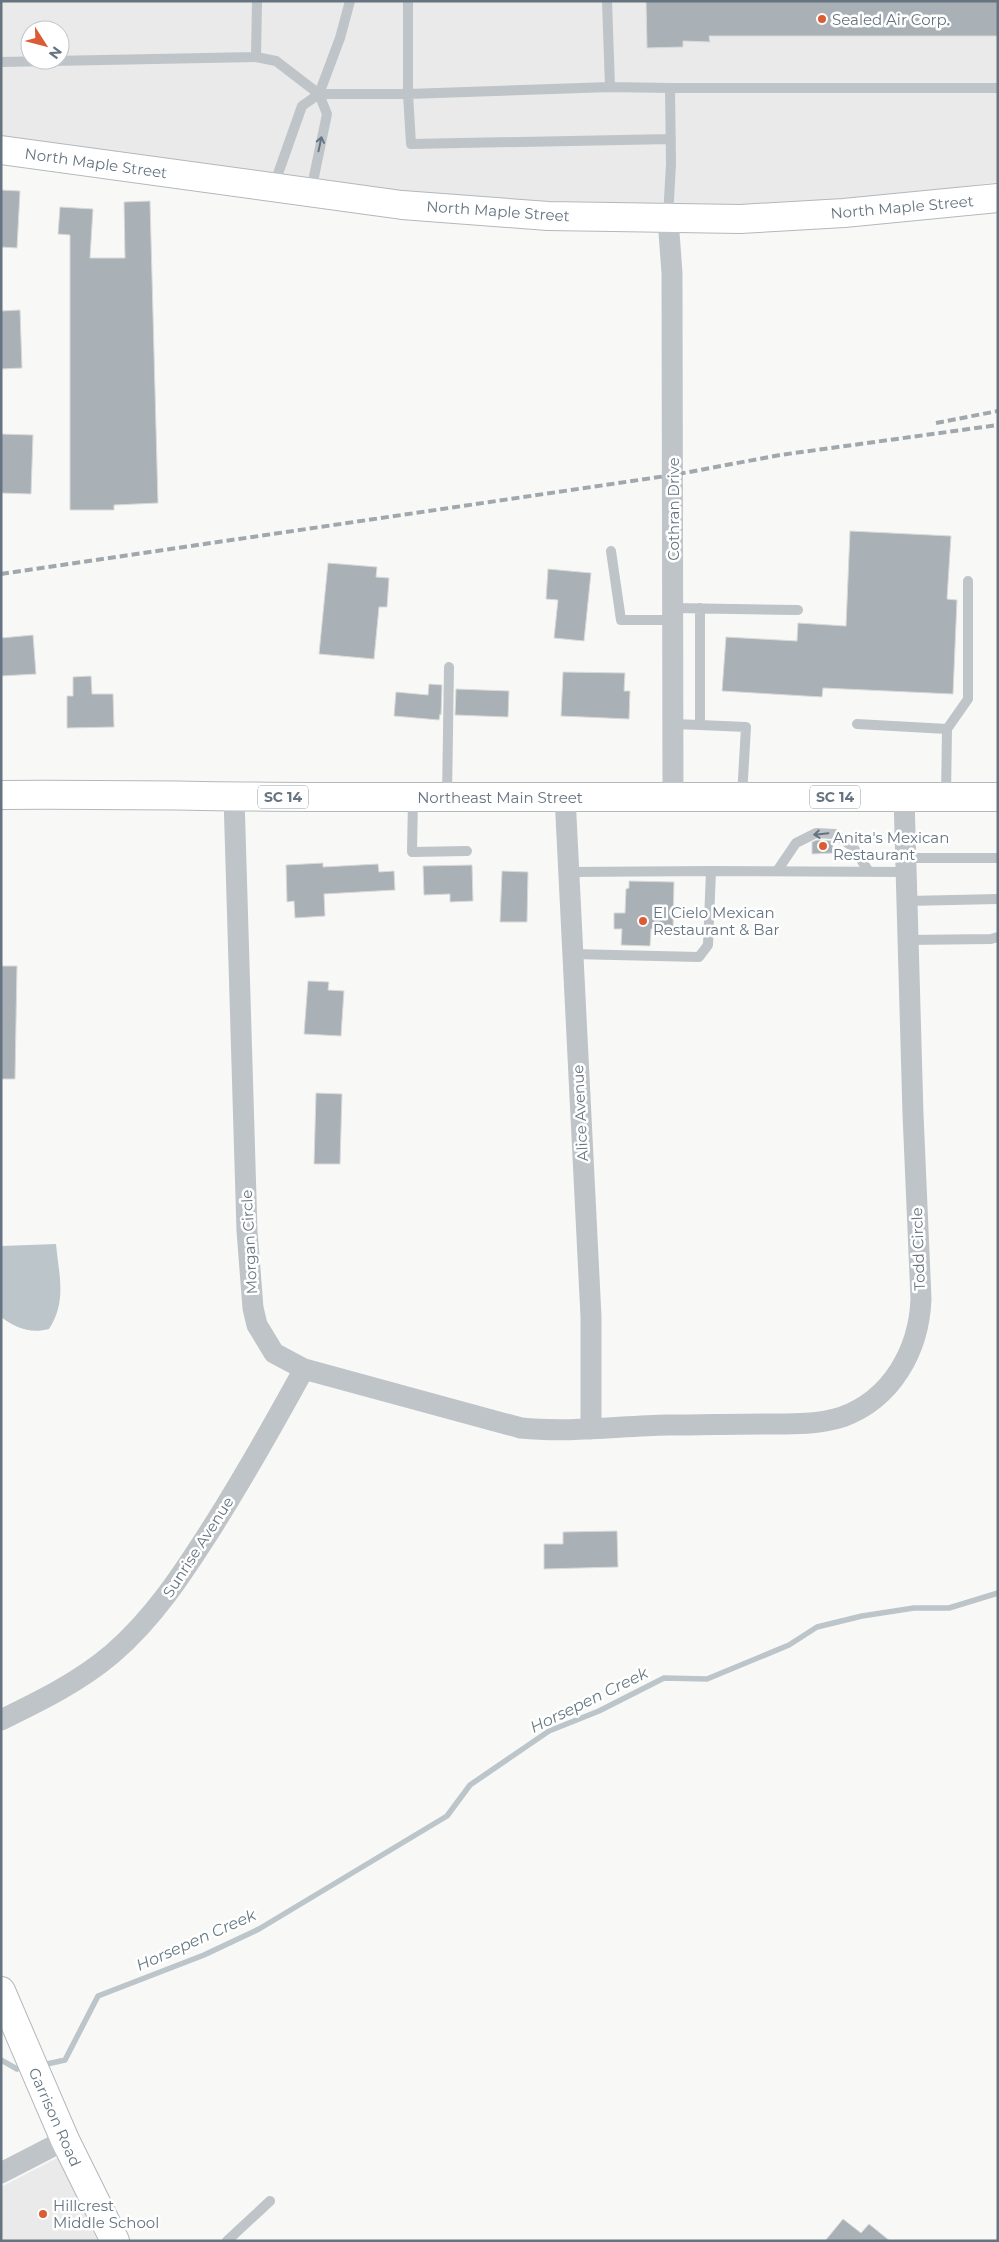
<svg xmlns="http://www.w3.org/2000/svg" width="999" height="2242" font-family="Montserrat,sans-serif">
<rect width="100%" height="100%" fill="#f8f9f6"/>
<path fill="#e9eae9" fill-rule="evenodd" d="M1,1H998V182L667,226L252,171L1,145ZM30,30H60V60H30Z
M59,2157L98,2241H1V2187Z"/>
<path fill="#bcc5ca" d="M56,1244C59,1276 67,1301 49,1329C30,1334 16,1328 1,1317V1246Z"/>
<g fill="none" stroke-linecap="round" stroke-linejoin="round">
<path stroke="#bcc5ca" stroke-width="5.5" d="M1,2060L17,2069
M47,2064L65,2060L98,1996L204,1955L259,1929L447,1816L470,1785L549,1731L599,1711L664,1678L707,1679L789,1645L817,1627L862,1616L914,1608H949L998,1593"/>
</g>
<path fill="#a9b1b7" stroke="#dadad8" d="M646,1H998V36H709L710,42L683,41V47L647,48Z
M1,190L20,191L17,248L1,247Z
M150,201L158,503L114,505V510H70V235L58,234L60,207L93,209L90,258H125L124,202Z
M20,310L22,368L1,369V311Z
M1,434L33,435L31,494L1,493Z
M850,531L951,536L947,599L957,600L953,694L823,688L822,697L722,691L726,637L797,641L798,623L846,626Z
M328,563L377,567L376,577L389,578L387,607H379L374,659L319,654Z
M548,569L591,573L584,641L554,638L558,600L546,599Z
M33,635L36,674L1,676V638Z
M563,672L625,673L624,691H630L629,719L561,716Z
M91,676L92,694H113L114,727L67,728V696H73V677Z
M429,684L442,685L441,715L440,714L439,720L394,716L396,692L428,695Z
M456,689L509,691L508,717L455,715Z
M817,840L833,841V853L812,854V842Z
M323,863V867L378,864L379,872L394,871L395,890L324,894L325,916L295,918L294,901L287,902L286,865Z
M472,865L473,901L450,902V894L424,895L423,866Z
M502,871L528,872L527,922H500Z
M629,881L674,882L673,930L651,929L650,946L621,945L622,929H614V913H625L626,889L629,888Z
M1,966H17L15,1079H1Z
M308,981L329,982L328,990L344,991L341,1036L304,1034Z
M316,1093L342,1094L340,1164H314Z
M617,1531L618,1567L544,1569V1544H563V1532Z
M843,2219L861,2233L869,2224L890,2241H825Z"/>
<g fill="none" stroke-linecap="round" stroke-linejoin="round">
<defs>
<path id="secondary" d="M1,150L402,205L548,216L740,219L844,213L998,198
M1,1991L65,2140L115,2241"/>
<path id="primary" d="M1,795C118,794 235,797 352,797C567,798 782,797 998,797"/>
</defs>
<use href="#secondary" stroke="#b2b8bc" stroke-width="30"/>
<use href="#primary" stroke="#b3b8bc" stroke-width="30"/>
<path stroke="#bfc4c8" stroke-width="10" d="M408,1V94L610,87
M607,1L610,87L670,88
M256,57L257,1
M1,62L256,57L276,61L319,94H408L411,144L671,139
M319,94L340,38L350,1
M274,185L302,106L319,94L327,114L311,191
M668,217L671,164L670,88H998
M611,551L621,620H673
M673,608L798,610
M700,608V725L746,727L742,796
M673,724L700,725
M857,724L947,729
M447,796L449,667
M946,796L947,729L968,699V581
M413,798L412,852L467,851
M905,858H998
M777,871L796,843L816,833L835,834L853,847L869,872
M569,872L711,871
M907,901L998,899
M908,940L991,939L998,937
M572,954L699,957L708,945L711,871L905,872
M227,2241L270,2201"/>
<path stroke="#bfc4c8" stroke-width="21" d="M668,219L672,273L673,798
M565,796L591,1317V1429
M234,797L247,1231L253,1308L257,1325L274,1353L304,1369L521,1428C570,1433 619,1426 668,1425C700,1425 731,1424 763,1424C789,1424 817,1425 842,1417C892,1399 919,1350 921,1299L913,1114L904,797
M1,1720C40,1701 79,1682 112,1654C154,1618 183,1573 213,1526C245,1475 275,1422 304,1369
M1,2173L65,2140"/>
<use href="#secondary" stroke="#fff" stroke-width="28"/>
<use href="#primary" stroke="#fff" stroke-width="28"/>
<path stroke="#a1a8ad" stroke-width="4" stroke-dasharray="8 4" stroke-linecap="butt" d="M936,423L998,411
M1,574L673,475L780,455L998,425"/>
</g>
<defs><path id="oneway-shaft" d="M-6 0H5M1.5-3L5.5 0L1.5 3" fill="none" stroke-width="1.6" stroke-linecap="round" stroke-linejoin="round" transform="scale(1.25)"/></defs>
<g stroke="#657480">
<use href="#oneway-shaft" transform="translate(320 144) rotate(-78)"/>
<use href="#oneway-shaft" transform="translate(821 834) rotate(174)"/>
</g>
<g fill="#db5c34" stroke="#fff" stroke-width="2">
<circle cx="822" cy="19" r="5"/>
<circle cx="823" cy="846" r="5"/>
<circle cx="643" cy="921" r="5"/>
<circle cx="43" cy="2214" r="5"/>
</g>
<g text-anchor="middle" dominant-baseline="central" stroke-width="5" stroke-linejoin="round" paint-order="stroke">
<g fill="#fff" stroke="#939ea6" stroke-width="1">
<rect x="258" y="785.5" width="50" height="23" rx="4"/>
<rect x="810" y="785.5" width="50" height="23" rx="4"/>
</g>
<g font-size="14" font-weight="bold" fill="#657480">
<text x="283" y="797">SC 14</text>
<text x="835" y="797">SC 14</text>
</g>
<g font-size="15" fill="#657480" stroke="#fff" text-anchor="start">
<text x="832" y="19">Sealed Air Corp.</text>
<text x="833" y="837">Anita's Mexican<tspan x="833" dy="17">Restaurant</tspan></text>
<text x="653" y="912">El Cielo Mexican<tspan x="653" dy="17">Restaurant &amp; Bar</tspan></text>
<text x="53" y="2205">Hillcrest<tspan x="53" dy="17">Middle School</tspan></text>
</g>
<g font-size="15" fill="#657480" stroke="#fff">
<text transform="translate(96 163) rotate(8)">North Maple Street</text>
<text transform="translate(902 207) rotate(-5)">North Maple Street</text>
<text transform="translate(498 211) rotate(4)">North Maple Street</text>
<text transform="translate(673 509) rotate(-90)">Cothran Drive</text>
<text x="500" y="797">Northeast Main Street</text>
<text transform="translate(580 1113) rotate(-93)">Alice Avenue</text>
<text transform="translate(249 1242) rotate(-93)">Morgan Circle</text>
<text transform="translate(918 1249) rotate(-92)">Todd Circle</text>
<text transform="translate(198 1547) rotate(-57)">Sunrise Avenue</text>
<text transform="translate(55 2117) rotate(66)">Garrison Road</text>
</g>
<g font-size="16" font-style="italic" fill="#657981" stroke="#fff">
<text transform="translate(589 1700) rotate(-26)">Horsepen Creek</text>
<text transform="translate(196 1940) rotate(-24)">Horsepen Creek</text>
</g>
</g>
<rect width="999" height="2242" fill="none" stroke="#657480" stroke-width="5"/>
<g transform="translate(45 45) rotate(126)"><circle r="24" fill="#ffffff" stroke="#c1c7cc"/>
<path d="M0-4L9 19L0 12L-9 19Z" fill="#db5c34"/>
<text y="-8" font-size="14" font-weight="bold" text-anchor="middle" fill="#657480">N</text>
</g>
</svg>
